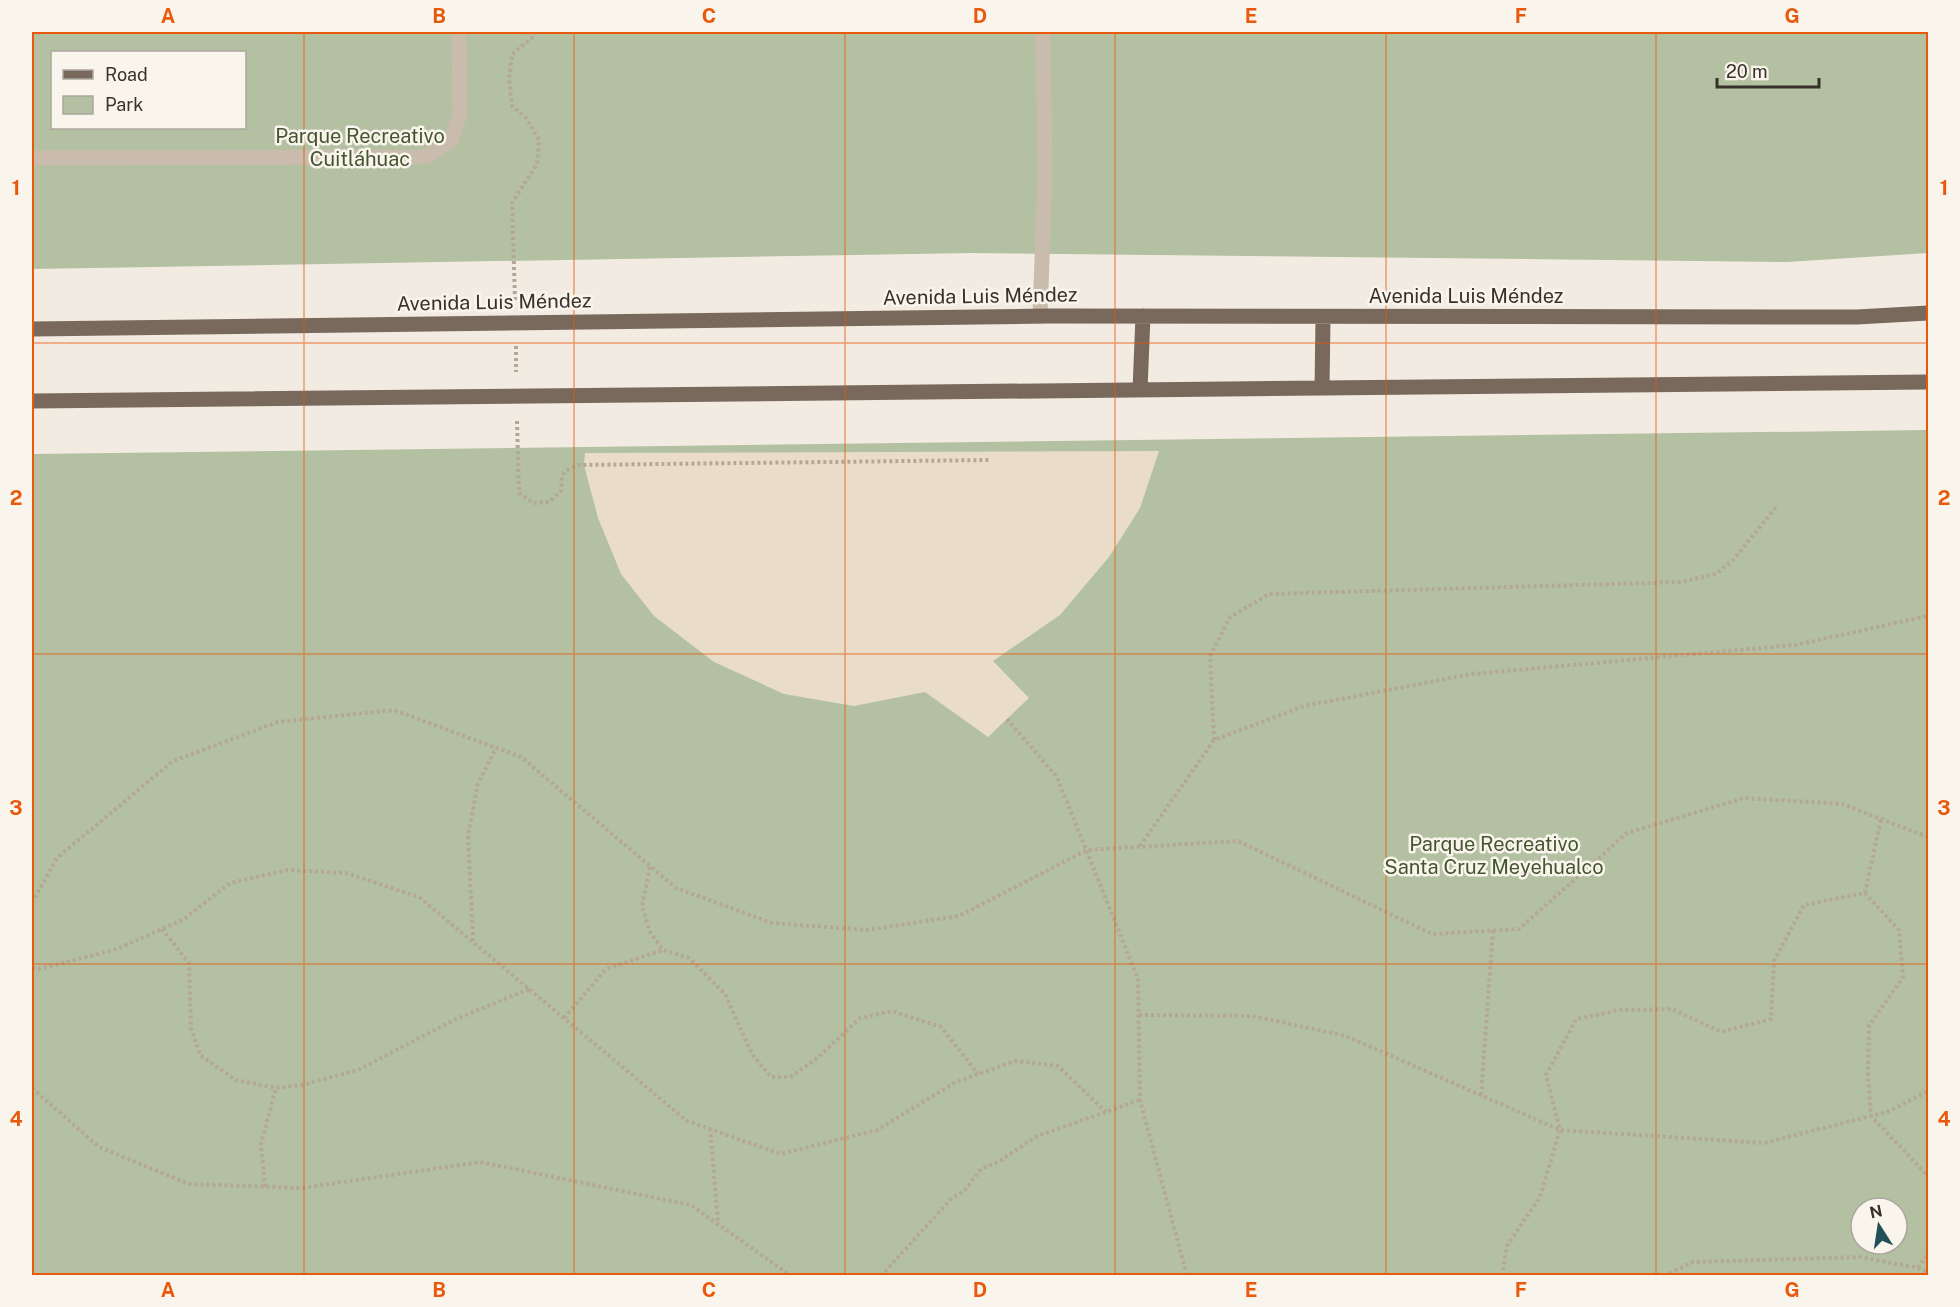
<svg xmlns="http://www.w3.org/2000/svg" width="1960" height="1307" font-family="'Public Sans',sans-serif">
<rect width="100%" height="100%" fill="#f2ebe1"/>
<path fill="#b3c0a1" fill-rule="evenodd" d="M32,32H1928V253L1787,262L971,253L32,269ZM52,52H244V128H52Z
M1928,430V1275H32V454ZM1861,1208H1897V1244H1861Z"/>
<path fill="#e9ddc9" d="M1159,451L1140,508L1109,557L1060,615L993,661L1029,698L988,737L925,692L854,706L784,694L714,662L654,616L621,574L598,518L584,465L585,453Z"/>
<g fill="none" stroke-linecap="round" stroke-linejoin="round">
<path stroke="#b5a797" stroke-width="4" stroke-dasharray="3 3" stroke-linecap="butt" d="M515,300L512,203L537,164L539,140L526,118L512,106L509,79L512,54L534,36V32
M516,346V372
M517,421L519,493L533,503L549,502L561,491L562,477L565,471L578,465L991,460
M1007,719L1057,777L1138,979L1140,1100L1187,1276
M1214,740L1210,656L1230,617L1269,594L1681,582L1716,574L1733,560L1777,506
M1140,846L1214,740L1304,706L1472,674L1795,645L1928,616
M650,867L642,906L650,932L663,950L689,958L725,994L752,1054L771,1077H790L815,1060L860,1018L892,1011L941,1027L978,1074
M1865,893L1881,819
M32,903L57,858L173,761L278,722L394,710L521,757L676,888L772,923L867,930L959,916L1087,850L1238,841L1432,934L1519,929L1627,833L1744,798L1842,804L1928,837
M162,929L189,963L191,1028L200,1055L236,1080L276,1088L302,1085L358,1070L454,1020L529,989
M473,941L468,835L478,783L496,748
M32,968L39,969L117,949L162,929L184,919L230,883L287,870L346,873L419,897L687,1121L781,1154L877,1130L956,1082L1015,1061L1058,1066L1106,1112
M1139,1015L1253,1016L1346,1036L1560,1130L1764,1143L1887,1112L1928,1091
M564,1018L606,969L663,950
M32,1088L99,1147L189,1184L302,1188L480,1162L691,1205L791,1276
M1481,1095L1493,930
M710,1128L718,1223
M265,1187L261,1144L276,1088
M1918,1268L1928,1254
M881,1276L952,1198L964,1191L981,1169L1000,1161L1035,1137L1140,1100
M1502,1276L1507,1246L1540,1197L1560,1130L1546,1075L1576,1019L1620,1010L1672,1009L1721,1032L1771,1019L1774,961L1804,905L1865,893L1899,930L1903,977L1869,1026L1868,1075L1871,1116L1928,1176
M1664,1276L1693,1262L1860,1257L1918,1268L1928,1273"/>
<path stroke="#cabcad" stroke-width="15" d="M32,158L425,157L451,141L460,114L459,32
M1040,316L1045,173L1043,32"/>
<path stroke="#79695d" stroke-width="15" d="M32,329L1049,316L1857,317L1928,313
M1322,388L1323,317
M1140,390L1143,316
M32,401L1928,382"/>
</g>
<path fill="none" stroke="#e8590c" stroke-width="1.5" stroke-opacity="0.55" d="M304,32V1276M574,32V1276M845,32V1276M1115,32V1276M1386,32V1276M1656,32V1276M32,343H1928M32,654H1928M32,964H1928"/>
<g text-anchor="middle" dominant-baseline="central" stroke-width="5" stroke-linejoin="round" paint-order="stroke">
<g font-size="20" fill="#455530" stroke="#f9f5ed">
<text x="360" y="136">Parque Recreativo<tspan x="360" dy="23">Cuitláhuac</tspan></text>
<text x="1494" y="844">Parque Recreativo<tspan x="1494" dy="23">Santa Cruz Meyehualco</tspan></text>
</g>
<g font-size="20" fill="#38302b" stroke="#f9f5ed">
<text transform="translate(980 296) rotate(-1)">Avenida Luis Méndez</text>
<text x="1466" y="296">Avenida Luis Méndez</text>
<text transform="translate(494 302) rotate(-1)">Avenida Luis Méndez</text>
</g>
</g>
<rect width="1960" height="1307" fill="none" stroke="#f9f5ed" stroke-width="66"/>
<rect x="51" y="51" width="195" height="78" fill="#f9f5ed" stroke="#aca69f" stroke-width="1.5"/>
<rect x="63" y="70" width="30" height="9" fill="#79695d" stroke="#aca69f" stroke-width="1.5"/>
<text x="105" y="81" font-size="18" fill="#38302b">Road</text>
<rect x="63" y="96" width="30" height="18" fill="#b3c0a1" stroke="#aca69f" stroke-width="1.5"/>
<text x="105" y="111" font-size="18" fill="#38302b">Park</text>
<g transform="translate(1879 1226) rotate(348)"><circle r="28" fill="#f9f5ed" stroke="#aca69f" stroke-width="1.5"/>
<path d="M0-4.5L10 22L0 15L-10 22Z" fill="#235058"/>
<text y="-9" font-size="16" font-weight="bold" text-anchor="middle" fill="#38302b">N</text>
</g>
<path d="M1717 78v9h102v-9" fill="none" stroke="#38302b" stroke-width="3"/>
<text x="1726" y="78" font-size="18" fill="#38302b" stroke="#f9f5ed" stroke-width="4.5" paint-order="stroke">20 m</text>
<rect x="33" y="33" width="1894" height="1241" fill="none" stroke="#e8590c" stroke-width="2"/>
<g font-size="20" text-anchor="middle" font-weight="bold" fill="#e8590c">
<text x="168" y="23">A</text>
<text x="439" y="23">B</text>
<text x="709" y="23">C</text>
<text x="980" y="23">D</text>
<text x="1251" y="23">E</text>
<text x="1521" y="23">F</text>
<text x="1792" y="23">G</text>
<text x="16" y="195">1</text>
<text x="1944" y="195">1</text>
<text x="16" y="505">2</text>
<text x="1944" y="505">2</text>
<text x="16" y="815">3</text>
<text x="1944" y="815">3</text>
<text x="16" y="1126">4</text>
<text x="1944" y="1126">4</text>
<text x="168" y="1297">A</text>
<text x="439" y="1297">B</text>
<text x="709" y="1297">C</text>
<text x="980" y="1297">D</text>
<text x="1251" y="1297">E</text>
<text x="1521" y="1297">F</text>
<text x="1792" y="1297">G</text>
</g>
</svg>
